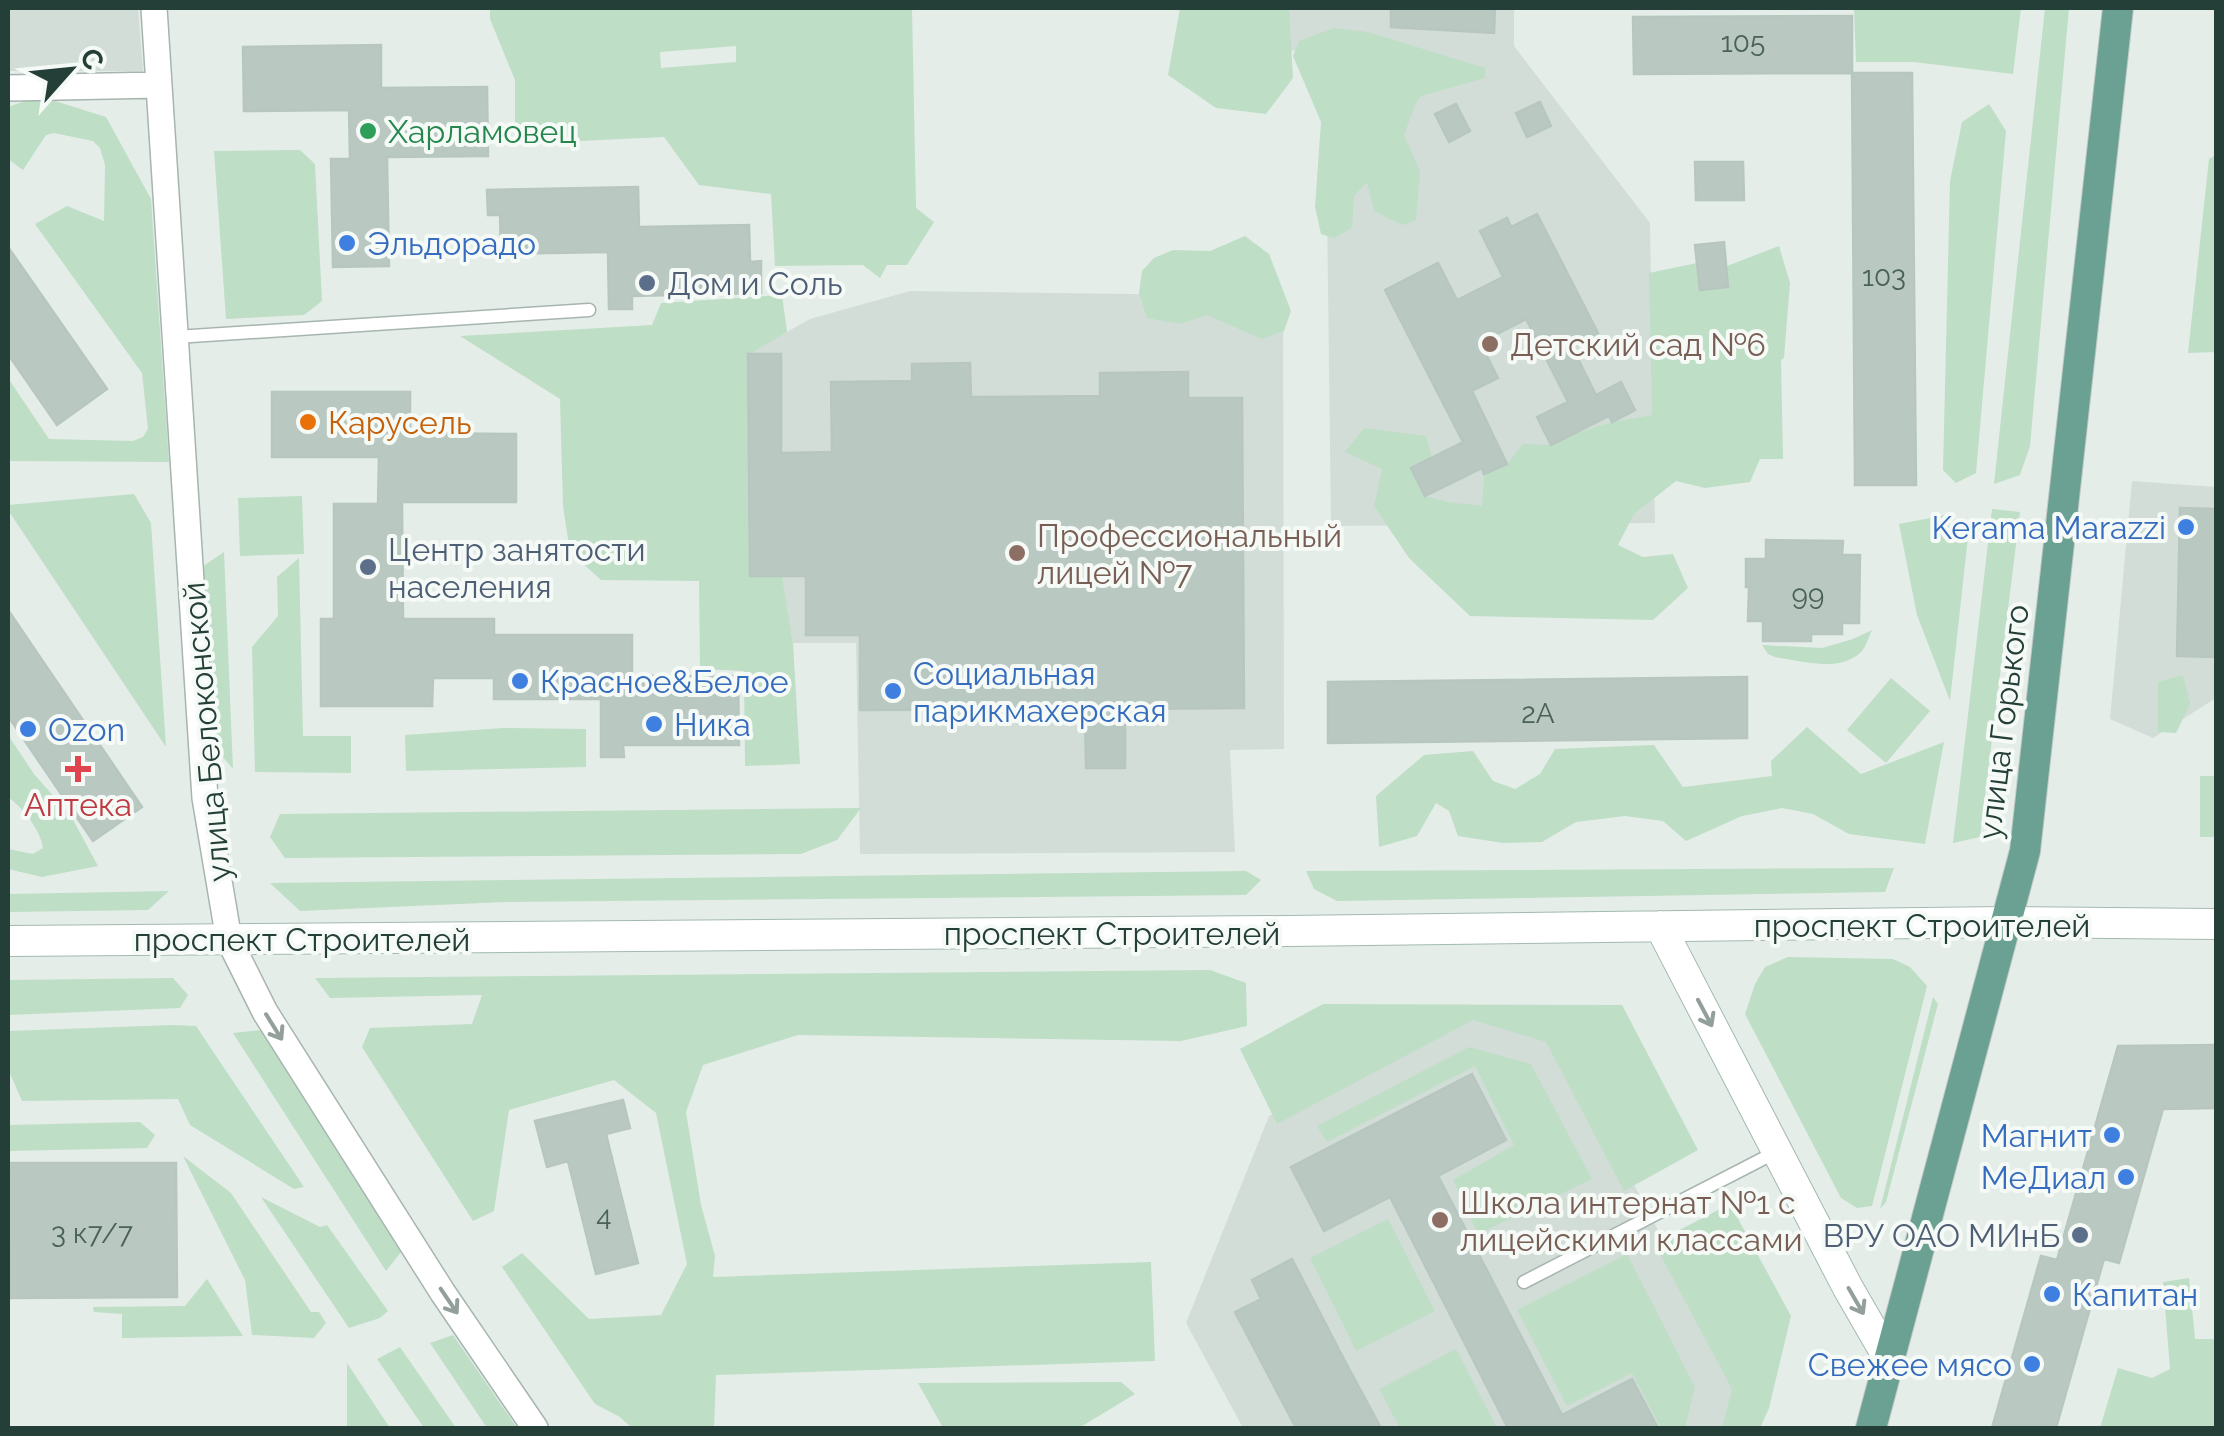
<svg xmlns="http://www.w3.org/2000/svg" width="2224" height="1436" font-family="Raleway,sans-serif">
<rect width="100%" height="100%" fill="#e5ede9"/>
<path fill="#d3ddd8" d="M8,8H138L143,71H8Z
M1211,8H1514V46L1650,223L1655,523L1331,526L1325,50L1214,52Z
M910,291L1283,296L1284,749L1230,750L1235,852L860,854L856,643H793L782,577L750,576L748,354L810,319Z
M2132,481L2216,487V698L2153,738L2110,719Z
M1469,1009L1554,1032L1744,1394L1737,1428H1243L1186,1323L1269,1116Z"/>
<path fill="#bedec6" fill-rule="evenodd" d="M490,8H912L916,208L934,222L907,265H887L880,278L863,265L775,266L771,194L699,185L664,137L515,144V80L490,19ZM736,46V62L661,68L660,52Z
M1180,8H1289L1293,78L1266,114L1216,108L1168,75Z
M1854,8H2021L2013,74L1914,62H1856Z
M2045,8H2069L2030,446L2020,475L1994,484Z
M1334,28L1368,32L1485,68V78L1421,96L1415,105L1404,135L1420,171L1416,220L1402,225L1374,211L1367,182L1354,196L1352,228L1334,238L1321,234L1315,207L1321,122L1293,56L1299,41Z
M39,96L106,117L151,199L169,462L8,461V378L49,439L133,441L143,437L148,429L142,373L35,224L67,206L104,221L105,165L100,148L93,141L54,133L46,135L23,170L8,159V107Z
M1989,104L2006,131L1976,473L1956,483L1943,470L1950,181L1962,122Z
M300,150L315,164L322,301L304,315L226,319L214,151Z
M2216,155V352L2188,353L2209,159Z
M1245,236L1269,254L1291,311L1284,331L1262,339L1207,315L1180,324L1147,318L1139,293L1142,271L1154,258L1173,250L1210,251Z
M1779,246L1790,283L1784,358L1781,360L1783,459H1760L1750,482L1705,488L1676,481L1634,514L1618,545L1643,557L1673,554L1688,588L1653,620L1470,616L1409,558L1374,506L1382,469L1345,452L1364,428L1426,436L1432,458L1411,469L1425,496L1448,502L1482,506L1484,474L1507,464L1523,444L1551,445L1570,435L1612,422L1652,415L1649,273L1697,263L1700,290L1728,287L1727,266Z
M782,295L787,332L748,355L750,576H782L793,643L800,764L745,766L744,671L700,669L699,581L601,580L570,552L563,506L560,399L460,336L652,325L661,303Z
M134,494L151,523L166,747L8,510V505Z
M302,496L304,554L240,556L238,498Z
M1992,509L2020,512L1980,837L1953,843Z
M1951,514L1968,537L1950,701L1917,615L1899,524Z
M224,552L233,769L217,750L202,567Z
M299,558L303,736H351V773L255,772L252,647L278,616L277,577Z
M1872,630C1869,636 1866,647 1861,652C1840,673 1801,661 1775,657L1768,654L1762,645L1822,648L1853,639Z
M2183,675L2190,704L2176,733L2158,732V682Z
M1891,678L1930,711L1886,763L1847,730Z
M1807,727L1861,774L1944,742L1925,844L1849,834L1813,814L1782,808L1742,816L1686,841L1663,821L1625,816L1576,822L1542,842L1503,843L1458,836L1449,811L1436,803L1417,836L1379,847L1376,796L1424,755L1473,751L1493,781L1515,789L1540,774L1555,749L1654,745L1683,787L1772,776L1771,761Z
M503,728L586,729V767L406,771L405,735Z
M8,735L34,774L71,816L98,866L42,877L8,869V849L33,854L43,848C40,829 23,808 8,797Z
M2200,776H2216V837H2200Z
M861,808L837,840L801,854L285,858L270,837L280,814Z
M1894,868L1885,892L1337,901L1314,889L1306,871Z
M1246,871L1261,880L1246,895L505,902L300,911L270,883Z
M169,891L148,910L8,912V894Z
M1788,957L1893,959L1910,967L1927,986L1872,1206L1857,1208L1841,1198L1745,1014L1755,984L1765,967Z
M1210,970L1246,983L1247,1026L1181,1041L798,1035L703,1065L686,1112L701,1205L715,1256L713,1277L1151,1262L1155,1361L716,1375L714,1428H632L620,1417L595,1404L502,1267L522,1253L589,1319L661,1315L687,1264L656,1113L614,1080L509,1110L494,1211L473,1221L362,1047L370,1028L472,1024L482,995L330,998L315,978Z
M173,978L188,995L180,1008L8,1015V980Z
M1933,997L1938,1004L1886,1202L1880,1209Z
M1323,1004L1622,1005L1698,1150L1624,1191L1546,1042L1473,1020L1277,1124L1240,1049Z
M172,1025L196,1026L304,1187L294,1189L190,1125L178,1099L22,1101L8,1069V1031Z
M261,1030L401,1252L386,1271L233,1033Z
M1469,1047L1531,1064L1592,1179L1478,1234L1453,1180L1514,1145L1475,1066L1327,1142L1317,1126Z
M140,1122L155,1135L147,1148L8,1151V1125Z
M183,1156L231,1193L311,1312H319L326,1323L314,1338L252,1335L245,1280Z
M261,1197L320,1227L327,1225L388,1311L380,1318L349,1328Z
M1730,1204L1791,1316L1769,1408L1760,1428H1722L1732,1389L1654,1243Z
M1388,1219L1435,1311L1356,1351L1310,1258Z
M1627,1254L1695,1387L1685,1428H1661L1632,1373L1567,1406L1517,1310Z
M2189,1278L2195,1339H2216V1428H2100L2118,1368L2152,1378L2170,1369L2163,1282Z
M207,1279L243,1336L122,1338V1314L94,1312L93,1307L185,1306Z
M453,1335L517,1428H487L430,1343Z
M400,1347L456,1428H424L377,1359Z
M1456,1349L1497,1428H1400L1379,1389Z
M347,1363L390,1428H347Z
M1121,1382L1135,1394L1079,1428H943L918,1383Z"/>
<path fill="#bac8c2" stroke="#b7c7c0" stroke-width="2.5" d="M1391,8H1495L1494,33L1391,27Z
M1852,16V73H1912L1916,485H1855L1852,73L1634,74L1633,17Z
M381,45V88L487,87L488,156L387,157L389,266L333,267L331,159H350L349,110L244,111L243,47Z
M1540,102L1551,126L1527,137L1516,113Z
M1456,104L1470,131L1449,142L1435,114Z
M1695,162H1743L1744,200H1696Z
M638,187L639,227L749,225L750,262L761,261V293L632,296V309H609L608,252L501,254L500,215H488L487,190Z
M1537,214L1598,333L1572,347L1596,395L1621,382L1635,410L1612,422L1609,416L1551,445L1537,417L1568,402L1526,319L1480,343L1498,378L1472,391L1507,464L1484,474L1482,468L1425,496L1411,468L1463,442L1385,290L1438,263L1457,300L1503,277L1480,231L1507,218L1511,227Z
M1724,242L1728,287L1700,290L1695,245Z
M8,247L107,389L57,425L8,354Z
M748,354H781V453L832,452L831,382L912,381V364L970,363L971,397L1100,396V373L1188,372V398H1242L1244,708L1125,709V768H1086L1085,709L860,710V635H806V576H750Z
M272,392H410V433L516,434V502H402L403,619H494V635H632V676H738L739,745H623L624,757H601V699H494V678H433L432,706H321V619H334V504H378L379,457H272Z
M2180,508L2216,509V657L2177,656Z
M1766,540L1843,541L1842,555H1860L1859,623H1842V634H1811V641H1763V621H1748L1749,587H1746V559H1766Z
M8,610L142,807L93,841L8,716Z
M1747,677V738L1328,743V682Z
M2216,1045V1108L2163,1109L2119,1263L2104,1259L2056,1428H1992L2041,1256L2057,1260L2118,1046Z
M1472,1074L1506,1140L1438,1176L1562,1415L1632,1379L1658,1428H1508L1390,1197L1324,1231L1291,1167Z
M623,1100L630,1128L606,1134L638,1263L596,1274L568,1161L547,1167L535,1121Z
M9,1163H176L177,1297L10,1298V1248H8Z
M1292,1259L1347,1365L1381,1428H1296L1235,1312L1261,1299L1252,1280Z"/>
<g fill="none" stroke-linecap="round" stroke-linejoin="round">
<defs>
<path id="lane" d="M176,337L589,310
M1524,1282L1776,1152"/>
<path id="street" d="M154,8L205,798L229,940L265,1012L443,1293L535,1428
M8,88L159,85"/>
<path id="secondary" d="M1660,926L1848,1288L1889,1359
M8,941L1288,931L2005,922L2216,924"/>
<path id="primary" d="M1871,1428L2025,851L2118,8"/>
</defs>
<use href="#lane" stroke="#a7b5b0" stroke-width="15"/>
<use href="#street" stroke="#a7b5b0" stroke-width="28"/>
<use href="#secondary" stroke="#a3b9b1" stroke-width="32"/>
<use href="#primary" stroke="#c2c9c7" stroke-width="32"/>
<use href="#lane" stroke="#fff" stroke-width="12"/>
<use href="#street" stroke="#fff" stroke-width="25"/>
<use href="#secondary" stroke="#fff" stroke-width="30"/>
<use href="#primary" stroke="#6ba193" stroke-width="30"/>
</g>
<defs><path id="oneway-shaft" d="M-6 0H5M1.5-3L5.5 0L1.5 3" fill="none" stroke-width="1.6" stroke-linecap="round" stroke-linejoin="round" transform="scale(2.5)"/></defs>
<g stroke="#929f9b">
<use href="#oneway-shaft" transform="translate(1705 1013) rotate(62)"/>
<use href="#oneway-shaft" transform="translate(274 1027) rotate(58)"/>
<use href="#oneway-shaft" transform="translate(449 1301) rotate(56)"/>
<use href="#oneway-shaft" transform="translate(1856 1301) rotate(60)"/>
</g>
<circle fill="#2e9e5b" stroke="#f5faf7" stroke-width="4" cx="368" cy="131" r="10"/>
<g fill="#3f7fe0" stroke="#f5faf7" stroke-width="4">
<circle cx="347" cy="243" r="10"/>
<circle cx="2186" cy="527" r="10"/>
<circle cx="520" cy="681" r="10"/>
<circle cx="893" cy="691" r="10"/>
<circle cx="654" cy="724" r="10"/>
<circle cx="28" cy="729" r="10"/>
<circle cx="2112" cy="1135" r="10"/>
<circle cx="2126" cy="1177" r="10"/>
<circle cx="2052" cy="1294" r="10"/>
<circle cx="2032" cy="1364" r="10"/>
</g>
<g fill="#5c6f8a" stroke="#f5faf7" stroke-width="4">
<circle cx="647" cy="283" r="10"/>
<circle cx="368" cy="567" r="10"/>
<circle cx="2080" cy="1235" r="10"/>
</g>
<g fill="#8d6e63" stroke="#f5faf7" stroke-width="4">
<circle cx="1490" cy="344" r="10"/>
<circle cx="1017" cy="553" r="10"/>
<circle cx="1440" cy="1220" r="10"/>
</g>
<circle fill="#e8710a" stroke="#f5faf7" stroke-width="4" cx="308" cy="422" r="10"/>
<path fill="#e0444e" stroke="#f5faf7" stroke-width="4" d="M73 754h10v10h10v10h-10v10h-10v-10h-10v-10h10z"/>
<g text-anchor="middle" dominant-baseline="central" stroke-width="8" stroke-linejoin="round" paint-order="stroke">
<g font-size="28" fill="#4a615a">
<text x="1743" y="42">105</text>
<text x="1884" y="276">103</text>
<text x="1808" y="595">99</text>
<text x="1538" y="713">2А</text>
<text x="604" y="1215">4</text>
<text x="92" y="1233">3 к7/7</text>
</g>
<g font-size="32" fill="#27864d" stroke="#f5faf7" text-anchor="start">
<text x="388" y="131">Харламовец</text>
</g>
<g font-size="32" fill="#366cbe" stroke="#f5faf7" text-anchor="start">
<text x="367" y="243">Эльдорадо</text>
<text x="2166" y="527" text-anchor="end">Kerama Marazzi</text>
<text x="913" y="673">Социальная<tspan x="913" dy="37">парикмахерская</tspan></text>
<text x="540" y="681">Красное&amp;Белое</text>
<text x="674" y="724">Ника</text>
<text x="48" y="729">Ozon</text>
<text x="2092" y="1135" text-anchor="end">Магнит</text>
<text x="2106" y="1177" text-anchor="end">МеДиал</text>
<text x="2072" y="1294">Капитан</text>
<text x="2012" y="1364" text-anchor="end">Свежее мясо</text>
</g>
<g font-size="32" fill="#4e5e75" stroke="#f5faf7" text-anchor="start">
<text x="667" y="283">Дом и Соль</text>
<text x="388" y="549">Центр занятости<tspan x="388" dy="37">населения</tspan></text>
<text x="2060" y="1235" text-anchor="end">ВРУ ОАО МИнБ</text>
</g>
<g font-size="32" fill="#785e54" stroke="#f5faf7" text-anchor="start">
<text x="1510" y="344">Детский сад №6</text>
<text x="1037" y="535">Профессиональный<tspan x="1037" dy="37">лицей №7</tspan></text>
<text x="1460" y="1202">Школа интернат №1 с<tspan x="1460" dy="37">лицейскими классами</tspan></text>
</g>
<g font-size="32" fill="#c56008" stroke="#f5faf7" text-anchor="start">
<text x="328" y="422">Карусель</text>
</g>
<g font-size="32" fill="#243f37" stroke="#f5faf7">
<text transform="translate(2003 722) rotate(-83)">улица Горького</text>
<text transform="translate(206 732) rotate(-95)">улица Белоконской</text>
<text x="1922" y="925">проспект Строителей</text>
<text x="1112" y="933">проспект Строителей</text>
<text x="302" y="939">проспект Строителей</text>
</g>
<g font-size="32" fill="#be3a42" stroke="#f5faf7">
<text x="78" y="804">Аптека</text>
</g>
</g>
<rect width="2224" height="1436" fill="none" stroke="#243f37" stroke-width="20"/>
<g transform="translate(70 70) rotate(63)" stroke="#f5faf7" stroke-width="8" paint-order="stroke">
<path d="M0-8L18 38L0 25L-18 38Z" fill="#243f37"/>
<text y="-15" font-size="28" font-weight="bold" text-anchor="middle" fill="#243f37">С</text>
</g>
</svg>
